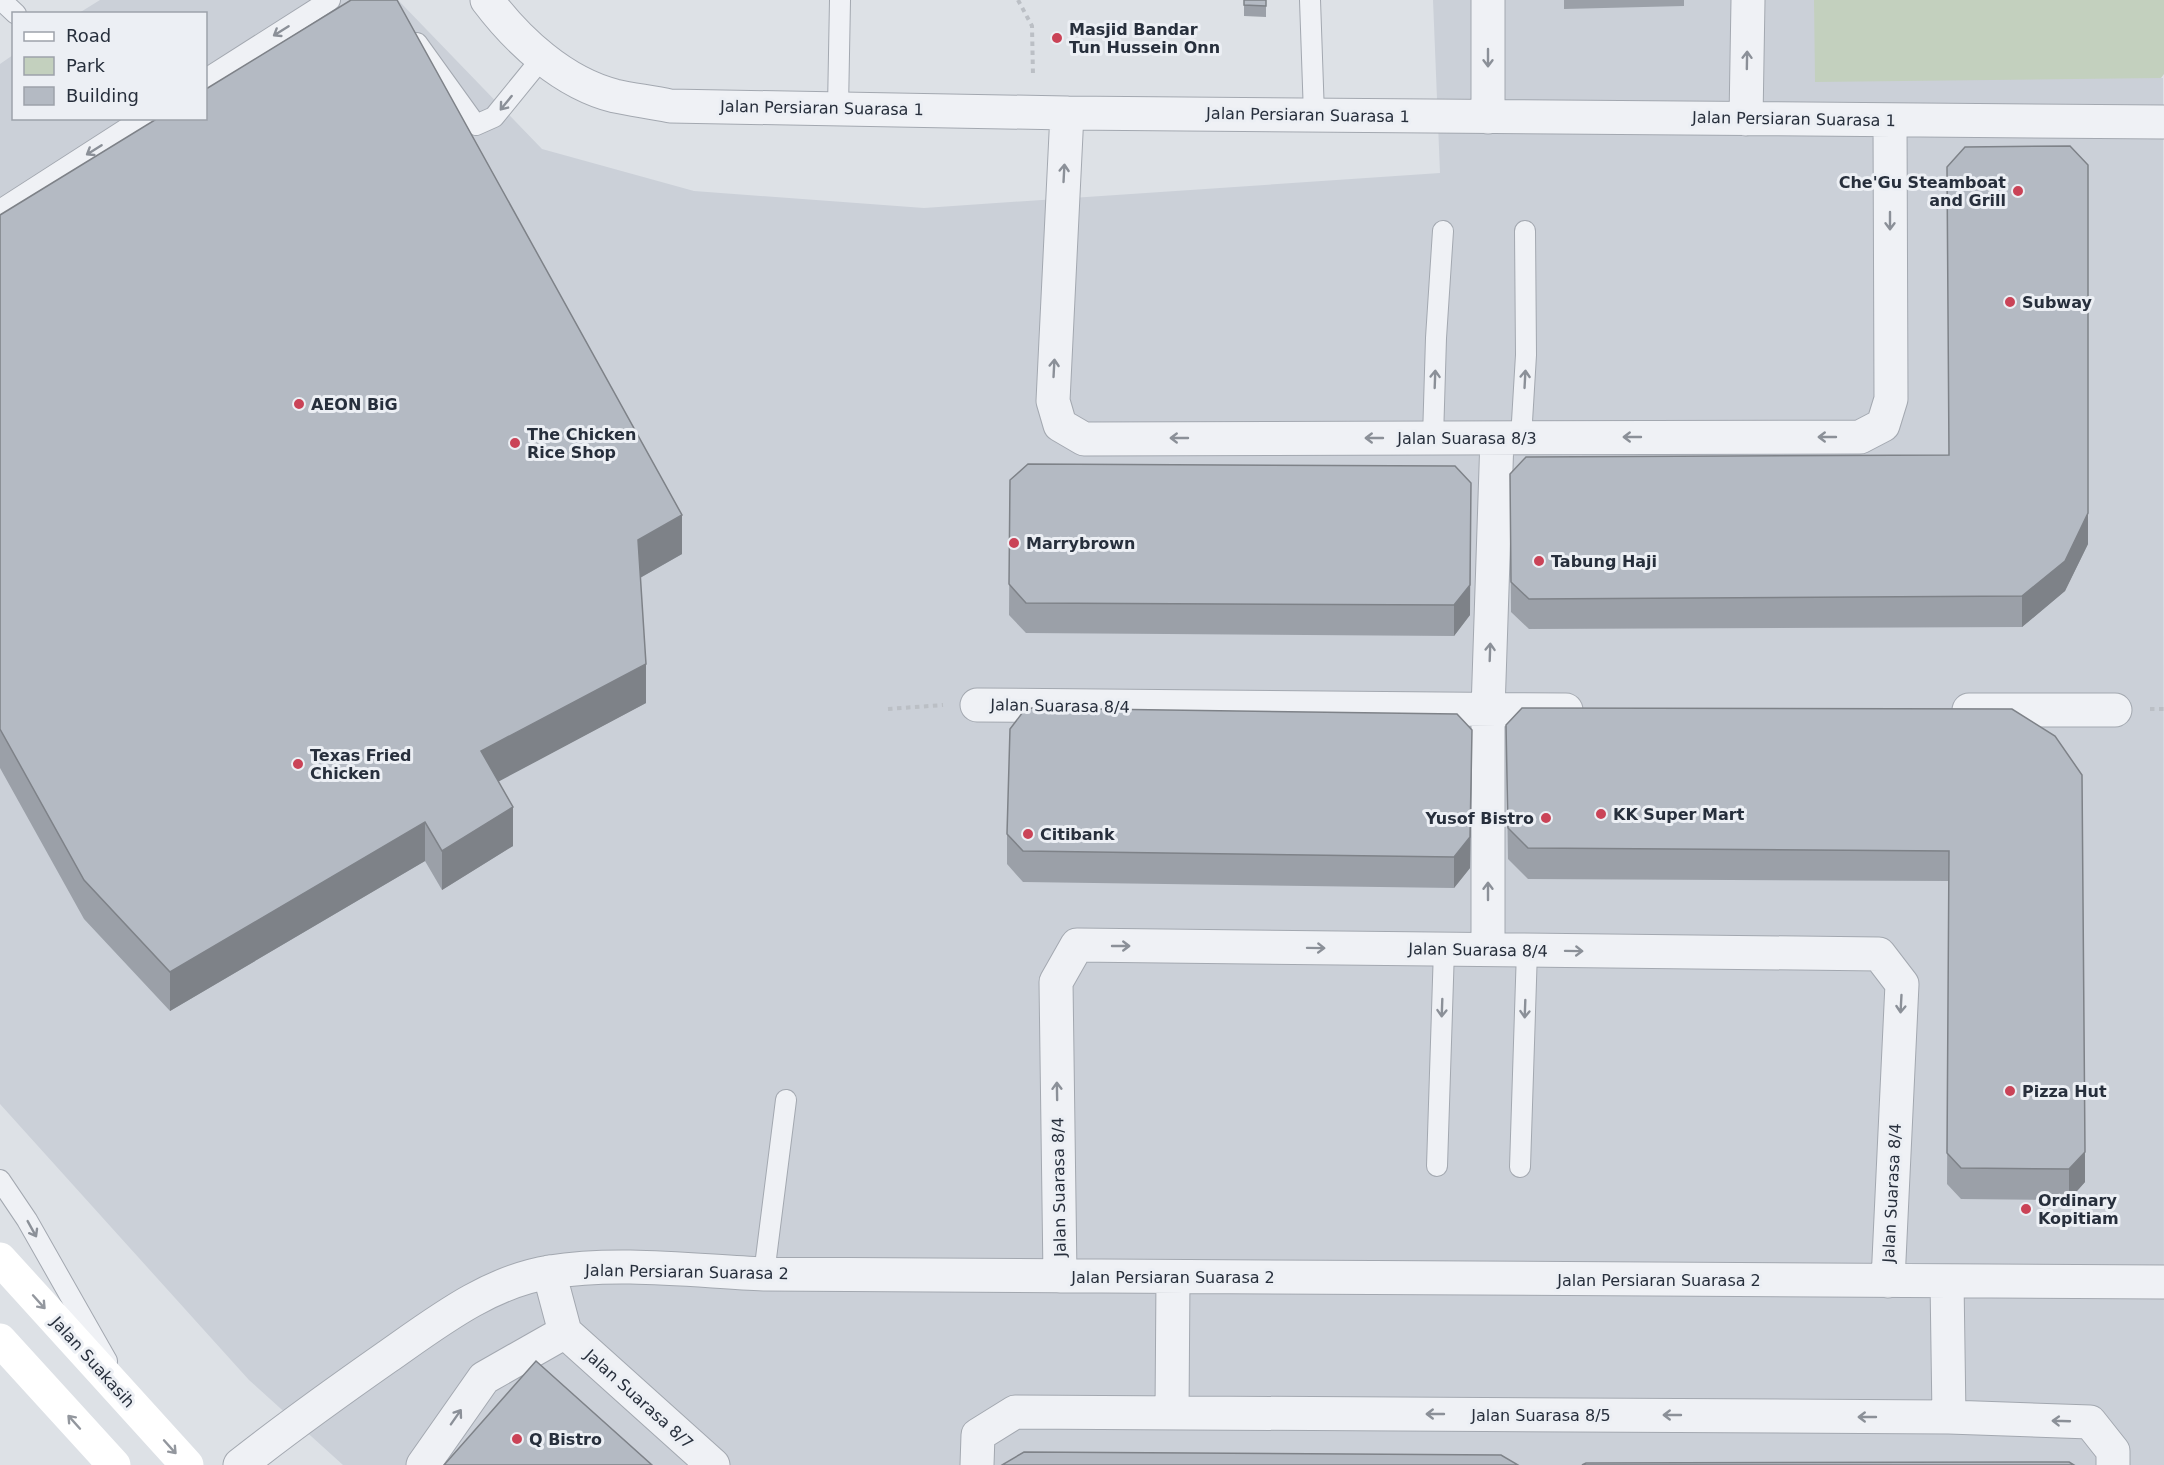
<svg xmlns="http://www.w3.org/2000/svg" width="2164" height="1465" font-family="'DejaVu Sans',sans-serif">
<rect width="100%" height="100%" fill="#dde1e6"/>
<path fill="#cbd0d8" d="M100,0H398L542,149L694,191L924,208L1440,173L1433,0H1824L1825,60L2163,78L2164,1465H343L249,1380L0,1104V64L13,55L14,118H206V14L79,13Z"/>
<path fill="#c3d0be" d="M1814,0H2164V74L2161,78L1815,82Z"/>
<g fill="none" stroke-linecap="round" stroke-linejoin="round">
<defs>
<path id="service" d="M1,0L16,14
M1310,0L1314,115
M417,43L476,125L494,117L542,58
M206,79L330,0
M838,108L840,0
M0,210L143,118
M1433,438L1436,338L1443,231
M1521,438L1526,355L1525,231
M1437,1166L1444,949
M1520,1167L1527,950
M0,1180L27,1220L107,1361
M764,1274L786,1100"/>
<path id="minor" d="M487,0C518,41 563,83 615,96C633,100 652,102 670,106L1067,113L2164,122
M1488,0V117
M1067,113L1053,401L1060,425L1084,439L1860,437L1883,425L1891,399L1890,120
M1746,119L1748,0
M977,705L1566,710
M1969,710H2115
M1488,949V710L1497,438
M549,1272L565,1332L713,1465
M1060,1276L1056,982L1077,945L1879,954L1902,984L1888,1281
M1947,1281L1949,1417
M1172,1413L1173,1277
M240,1465C288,1427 337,1392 387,1357C437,1322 488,1282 550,1272C618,1261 695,1271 764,1274L2164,1282
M423,1465L484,1378L565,1332
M977,1465L978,1435L1015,1412L1949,1417L2090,1422L2113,1451V1465"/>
</defs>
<use href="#service" stroke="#a3a8b0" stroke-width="22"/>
<use href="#minor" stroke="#a3a8b0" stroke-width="35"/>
<path stroke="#bbbfc5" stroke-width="4" stroke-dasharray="4.5 4.5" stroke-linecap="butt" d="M1018,0L1032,26L1033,76
M888,709L943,705
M2150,709H2164"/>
<use href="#service" stroke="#eff1f5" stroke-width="20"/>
<use href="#minor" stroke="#eff1f5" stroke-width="33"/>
<path stroke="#fff" stroke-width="33" d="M0,1259L187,1465
M0,1340L114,1465"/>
</g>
<path fill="#9ba0a8" d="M1244,0H1266V17L1244,16Z
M1564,0H1684V6L1564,9Z
M0,215L682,554L640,578L646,703L498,781L513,846L442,890L425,861L170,1011L84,919L0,768Z
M1949,455L2088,544L2065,591L2022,627L1529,629L1511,612L1510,474Z
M1455,466L1470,615L1454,636L1026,633L1009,615L1010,480Z
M2012,709L2085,1182L2069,1200L1961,1199L1947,1184L1949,881L1528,879L1508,859L1506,725Z
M1472,760L1470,868L1454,888L1023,882L1007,864V834Z"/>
<path fill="#7e8288" d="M2088,165V544L2065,591L2022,627V596Z
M1471,483L1470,615L1454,636V605Z
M682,515V554L638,579V540Z
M646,664V703L481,791V751Z
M1472,730L1470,868L1454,888V857Z
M513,807V846L442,890V851Z
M425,822V861L170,1011V972Z
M2085,1152V1182L2069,1200V1169Z"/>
<path fill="#b4bac3" stroke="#7e8288" stroke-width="1.5" d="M351,0H397L682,515L638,540L646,664L481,751L513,807L442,851L425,822L170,972L84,880L0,729V215L158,118H206V89Z
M1244,0H1266V6L1244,5Z
M2070,146L2088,165V513L2065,561L2022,596L1529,599L1511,582L1510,474L1526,457L1949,455L1947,167L1965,147Z
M1028,464L1455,466L1471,483L1470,585L1454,605L1026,603L1009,584L1010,480Z
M1026,708L1457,714L1472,730L1470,837L1454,857L1023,851L1007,834L1010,729Z
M1522,708L2012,709L2055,736L2082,775L2085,1152L2069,1169L1961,1168L1947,1153L1949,851L1528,848L1508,828L1506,725Z
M536,1361L652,1465H444Z
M1024,1452L1501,1455L1518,1465H1002Z
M2069,1462L2074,1465H1582L1586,1463Z"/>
<defs><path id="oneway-shaft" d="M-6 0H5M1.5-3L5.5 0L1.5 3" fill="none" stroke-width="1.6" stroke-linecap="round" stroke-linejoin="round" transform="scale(1.5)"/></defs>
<g stroke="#8b9098">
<use href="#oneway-shaft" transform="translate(281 31) rotate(148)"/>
<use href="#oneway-shaft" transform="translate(1488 58) rotate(90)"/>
<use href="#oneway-shaft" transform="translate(1747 60) rotate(-89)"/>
<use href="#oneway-shaft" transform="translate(506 103) rotate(129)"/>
<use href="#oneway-shaft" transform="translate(94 150) rotate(148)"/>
<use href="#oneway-shaft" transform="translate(1064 173) rotate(-87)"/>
<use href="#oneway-shaft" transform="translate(1890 221) rotate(90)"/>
<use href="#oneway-shaft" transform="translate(1054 368) rotate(-87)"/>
<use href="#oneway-shaft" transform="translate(1435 379) rotate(-88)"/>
<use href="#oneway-shaft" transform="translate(1525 379) rotate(-87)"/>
<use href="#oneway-shaft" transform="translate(1632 437) rotate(180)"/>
<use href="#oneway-shaft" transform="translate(1827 437) rotate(-180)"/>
<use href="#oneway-shaft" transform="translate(1179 438) rotate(180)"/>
<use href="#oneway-shaft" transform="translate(1374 438) rotate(180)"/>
<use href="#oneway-shaft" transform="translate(1490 652) rotate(-88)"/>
<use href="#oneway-shaft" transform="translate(1488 891) rotate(-90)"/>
<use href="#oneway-shaft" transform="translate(1121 946)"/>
<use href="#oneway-shaft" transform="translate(1316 948) rotate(1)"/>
<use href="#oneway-shaft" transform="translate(1574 951) rotate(1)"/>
<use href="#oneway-shaft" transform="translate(1901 1004) rotate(93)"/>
<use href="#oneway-shaft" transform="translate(1442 1008) rotate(92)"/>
<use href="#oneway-shaft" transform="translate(1525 1009) rotate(92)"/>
<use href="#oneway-shaft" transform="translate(1057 1091) rotate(-91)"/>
<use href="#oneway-shaft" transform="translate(32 1229) rotate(61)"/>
<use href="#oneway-shaft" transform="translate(1435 1414) rotate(-180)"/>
<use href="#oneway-shaft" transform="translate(1672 1415) rotate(-180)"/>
<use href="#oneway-shaft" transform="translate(456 1417) rotate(-55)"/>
<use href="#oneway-shaft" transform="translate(1867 1417) rotate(-180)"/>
<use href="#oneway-shaft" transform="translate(2061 1421) rotate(-178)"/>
</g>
<g stroke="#93979e">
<use href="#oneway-shaft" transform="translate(39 1302) rotate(48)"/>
<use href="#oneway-shaft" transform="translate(74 1422) rotate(-132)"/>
<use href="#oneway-shaft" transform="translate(170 1447) rotate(48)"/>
</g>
<g fill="#ca4357" stroke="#eceff4" stroke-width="2">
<circle cx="1057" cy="38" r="6"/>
<circle cx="2018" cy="191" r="6"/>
<circle cx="2010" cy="302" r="6"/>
<circle cx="299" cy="404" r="6"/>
<circle cx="515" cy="443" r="6"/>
<circle cx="1014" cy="543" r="6"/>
<circle cx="1539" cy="561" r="6"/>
<circle cx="298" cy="764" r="6"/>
<circle cx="1601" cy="814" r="6"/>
<circle cx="1546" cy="818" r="6"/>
<circle cx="1028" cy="834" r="6"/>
<circle cx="2010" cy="1091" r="6"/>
<circle cx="2026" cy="1209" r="6"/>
<circle cx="517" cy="1439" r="6"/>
</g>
<g text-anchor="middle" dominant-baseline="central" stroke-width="6" stroke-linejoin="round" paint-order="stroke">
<g font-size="16" font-weight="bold" fill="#272f3c" stroke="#eceff4" text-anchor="start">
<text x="1069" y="29">Masjid Bandar<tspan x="1069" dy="18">Tun Hussein Onn</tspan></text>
<text x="2006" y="182" text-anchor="end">Che'Gu Steamboat<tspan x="2006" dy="18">and Grill</tspan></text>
<text x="2022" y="302">Subway</text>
<text x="311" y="404">AEON BiG</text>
<text x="527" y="434">The Chicken<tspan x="527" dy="18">Rice Shop</tspan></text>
<text x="1026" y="543">Marrybrown</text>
<text x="1551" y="561">Tabung Haji</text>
<text x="310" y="755">Texas Fried<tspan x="310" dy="18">Chicken</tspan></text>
<text x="1613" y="814">KK Super Mart</text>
<text x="1534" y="818" text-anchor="end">Yusof Bistro</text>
<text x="1040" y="834">Citibank</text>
<text x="2022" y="1091">Pizza Hut</text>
<text x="2038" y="1200">Ordinary<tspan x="2038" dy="18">Kopitiam</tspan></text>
<text x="529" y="1439">Q Bistro</text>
</g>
<g font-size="16" fill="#272f3c" stroke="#eceff4">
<text transform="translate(822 108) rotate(1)">Jalan Persiaran Suarasa 1</text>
<text transform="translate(1308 115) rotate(1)">Jalan Persiaran Suarasa 1</text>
<text transform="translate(1794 119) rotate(1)">Jalan Persiaran Suarasa 1</text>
<text x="1467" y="438">Jalan Suarasa 8/3</text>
<text transform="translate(1060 706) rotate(1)">Jalan Suarasa 8/4</text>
<text transform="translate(1478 950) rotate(1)">Jalan Suarasa 8/4</text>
<text transform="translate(1059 1187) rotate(-91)">Jalan Suarasa 8/4</text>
<text transform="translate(1892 1193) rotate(-87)">Jalan Suarasa 8/4</text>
<text transform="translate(687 1272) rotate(1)">Jalan Persiaran Suarasa 2</text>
<text x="1173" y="1277">Jalan Persiaran Suarasa 2</text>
<text x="1659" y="1280">Jalan Persiaran Suarasa 2</text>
<text transform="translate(93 1362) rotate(48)">Jalan Suakasih</text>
<text transform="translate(639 1399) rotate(42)">Jalan Suarasa 8/7</text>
<text x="1541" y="1415">Jalan Suarasa 8/5</text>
</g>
</g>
<rect x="12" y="12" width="195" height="108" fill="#eceff4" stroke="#9da2aa" stroke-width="1.5"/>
<rect x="24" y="32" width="30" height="9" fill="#ffffff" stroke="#9da2aa" stroke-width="1.5"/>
<text x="66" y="42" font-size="18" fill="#272f3c">Road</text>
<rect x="24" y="57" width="30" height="18" fill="#c3d0be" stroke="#9da2aa" stroke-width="1.5"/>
<text x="66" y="72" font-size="18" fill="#272f3c">Park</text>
<rect x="24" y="87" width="30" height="18" fill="#b4bac3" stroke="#9da2aa" stroke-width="1.5"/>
<text x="66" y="102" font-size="18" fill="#272f3c">Building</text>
</svg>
